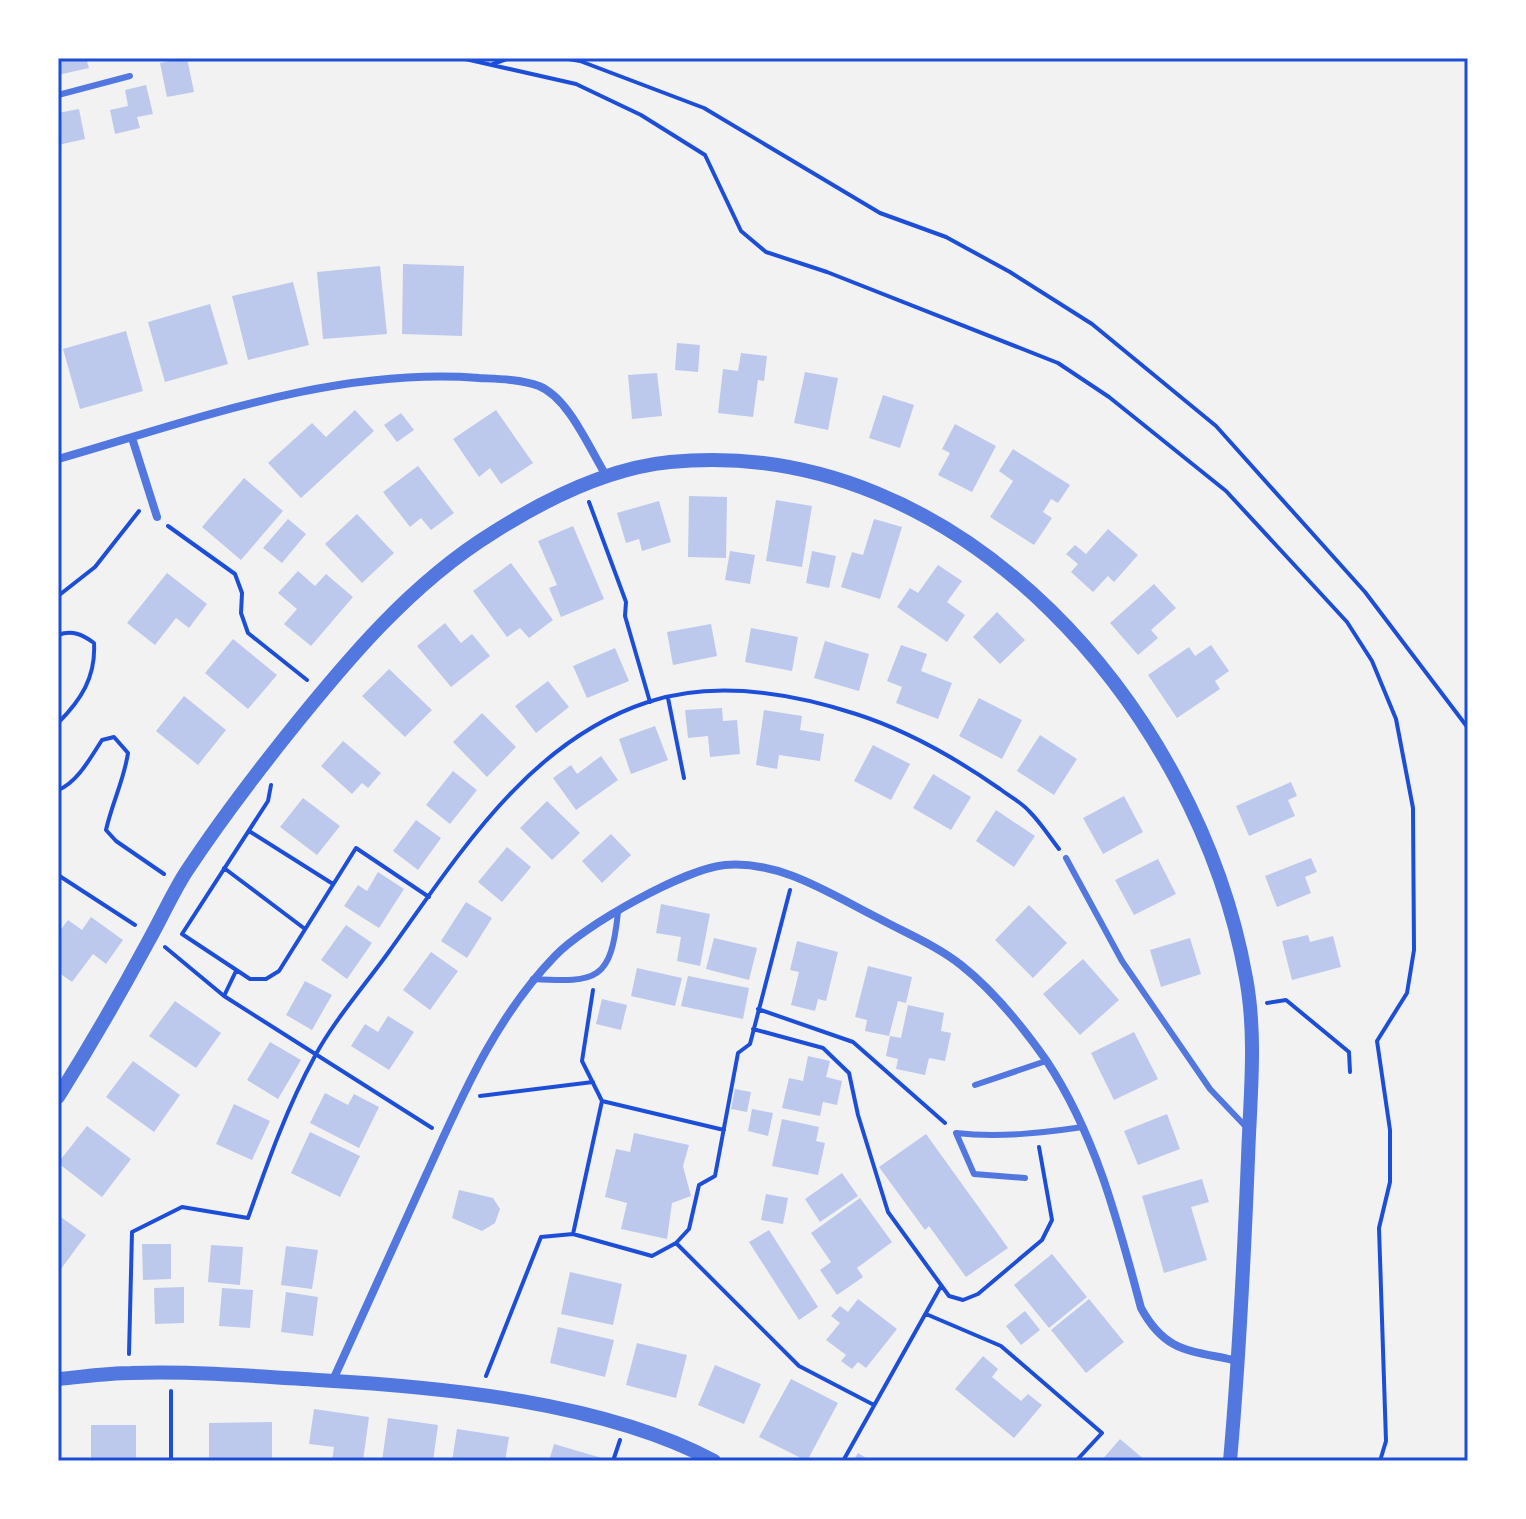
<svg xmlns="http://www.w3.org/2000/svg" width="1526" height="1519" font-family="Commissioner,sans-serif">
<rect width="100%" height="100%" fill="#f2f2f2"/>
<path fill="#bdc9ec" d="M58,58H86L89,68L58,75Z
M187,58L194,92L167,97L160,63Z
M146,85L153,114L137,117L140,128L115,134L110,110L128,106L125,90Z
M79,109L85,139L58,145V113Z
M403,264L464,266L462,336L402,334Z
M380,266L387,334L323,339L317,272Z
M293,282L309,345L248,360L232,296Z
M210,304L228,364L165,382L148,322Z
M126,331L143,391L80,409L63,349Z
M677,343L700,345L698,372L675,370Z
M741,353L767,356L764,381L758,380L753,417L718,413L723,369L738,371Z
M805,372L838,378L828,430L794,423Z
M657,373L662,416L632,419L628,375Z
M883,395L914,405L900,448L869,438Z
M355,410L374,431L301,498L268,463L312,423L326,437Z
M496,410L533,463L501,484L490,468L479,477L453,439Z
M401,413L414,430L397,442L384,425Z
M955,424L996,446L972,492L938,475L950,453L942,449Z
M1013,449L1070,485L1058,503L1051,499L1043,512L1052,518L1034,545L990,517L1013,481L999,471Z
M418,466L454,513L431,530L421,518L410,527L383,492Z
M244,478L283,511L241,560L202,527Z
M689,496L727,497L726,558L688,557Z
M776,500L812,506L802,567L766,561Z
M659,501L671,542L642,551L639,539L626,543L617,513Z
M357,514L394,553L362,583L325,544Z
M288,519L306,534L282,563L263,548Z
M874,519L902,527L880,599L841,587L852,552L863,555Z
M573,526L604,599L561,617L549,588L557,585L538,541Z
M1108,529L1138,555L1114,582L1108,576L1093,592L1071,572L1078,564L1066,554L1075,545L1086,554Z
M730,551L755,555L750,584L725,580Z
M812,551L836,556L829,588L806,583Z
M511,563L553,620L529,638L520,628L507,637L473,591Z
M938,565L962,581L947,602L965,615L947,642L897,607L910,588L918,593Z
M298,571L315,586L326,574L353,597L311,646L284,624L297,609L278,593Z
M167,573L207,604L189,628L176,618L155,645L127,623Z
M1154,584L1176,608L1151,630L1158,638L1138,655L1110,623Z
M997,612L1025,640L1000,664L973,637Z
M445,623L461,643L472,634L490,656L451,687L417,646Z
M711,624L717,656L673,665L667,632Z
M751,628L798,637L792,671L745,662Z
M233,639L277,675L248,709L205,673Z
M825,641L869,654L859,691L814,678Z
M901,645L927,654L921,671L952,683L938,719L896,703L902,687L887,681Z
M1211,645L1229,671L1215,681L1220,689L1177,718L1148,675L1189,647L1195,656Z
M615,648L629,681L587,698L573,666Z
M389,669L432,710L405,737L362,696Z
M548,681L569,707L536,733L515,706Z
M184,696L226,730L198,765L156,731Z
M979,698L1022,720L1002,759L959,736Z
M722,708L723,721L737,720L740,754L710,757L708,736L688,738L685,710Z
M764,710L802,716L800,730L824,734L820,761L779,755L777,769L756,765Z
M482,713L516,747L487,777L453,742Z
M655,726L668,760L631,774L619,739Z
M1040,735L1077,759L1054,795L1017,771Z
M343,741L381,773L368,788L362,783L352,794L321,766Z
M873,745L910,764L891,800L854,781Z
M601,756L618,780L576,810L553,778L571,765L577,774Z
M453,771L477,790L450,824L426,805Z
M933,774L971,797L951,830L913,808Z
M1291,782L1297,796L1288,800L1295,816L1249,836L1236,806Z
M1124,796L1143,832L1103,854L1083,818Z
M303,798L340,826L317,855L280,827Z
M547,801L580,833L552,860L520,828Z
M996,810L1035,836L1014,867L976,841Z
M416,820L441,838L418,870L393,851Z
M611,834L631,855L602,883L582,861Z
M507,847L531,867L502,902L478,882Z
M1311,858L1317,872L1305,877L1311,893L1277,907L1265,876Z
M1158,859L1176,894L1134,915L1115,880Z
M378,872L404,889L379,928L344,906L358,885L367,891Z
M466,902L492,918L467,958L441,941Z
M661,904L710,914L700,966L677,961L681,937L656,933Z
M1029,905L1067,943L1033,978L995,940Z
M91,917L123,940L106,964L93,954L72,982L58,972V933L68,920L82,930Z
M346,925L372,943L347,979L321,960Z
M1308,935L1310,942L1333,936L1341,967L1292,980L1282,941Z
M714,938L757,948L749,980L706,969Z
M1190,938L1201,974L1161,987L1150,950Z
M797,941L838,952L826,1001L818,999L815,1011L791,1005L799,972L790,970Z
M431,952L458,971L430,1010L403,990Z
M1083,959L1119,1000L1080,1035L1043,994Z
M868,966L912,977L906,1003L898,1001L889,1036L865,1031L867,1020L855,1017Z
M637,968L682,978L675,1006L631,996Z
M688,976L749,988L743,1019L681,1006Z
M305,981L332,995L312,1030L286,1015Z
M602,999L627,1005L621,1030L596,1024Z
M175,1001L221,1033L196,1068L149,1036Z
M908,1005L944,1013L941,1031L951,1033L945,1061L929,1058L925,1075L896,1069L898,1059L886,1056L890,1036L901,1038Z
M388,1016L414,1032L389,1070L351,1046L365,1024L378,1032Z
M1134,1032L1158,1079L1114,1100L1091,1053Z
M270,1042L301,1060L278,1099L247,1080Z
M808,1056L830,1061L826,1077L842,1081L837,1105L823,1102L820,1116L782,1108L789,1078L803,1081Z
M133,1061L180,1095L154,1132L106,1097Z
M735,1089L751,1092L747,1112L731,1109Z
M325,1093L348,1105L354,1094L379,1107L359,1148L310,1123Z
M234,1104L270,1121L252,1160L216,1144Z
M752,1109L773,1113L768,1136L748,1131Z
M1167,1114L1180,1149L1138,1165L1124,1131Z
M782,1119L819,1127L816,1141L825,1143L818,1175L772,1166Z
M87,1126L131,1159L102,1197L58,1163Z
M310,1132L360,1156L340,1197L291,1173Z
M634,1133L689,1145L683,1166L691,1196L672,1203L667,1239L621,1229L627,1203L605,1197L616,1149L630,1152Z
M926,1134L1008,1248L966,1277L929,1226L925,1230L879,1167Z
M842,1173L858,1196L820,1222L805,1199Z
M1202,1179L1209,1202L1191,1207L1207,1260L1164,1273L1142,1196Z
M459,1190L493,1198L500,1209L495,1223L482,1231L452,1218Z
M766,1194L788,1198L783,1224L761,1220Z
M860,1198L892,1242L857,1268L863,1277L837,1295L820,1270L831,1262L811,1233Z
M58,1215L86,1235L58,1273Z
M769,1230L818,1307L799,1320L749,1242Z
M142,1244H171V1279L143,1280Z
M211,1245L243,1247L240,1285L208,1282Z
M286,1246L318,1250L312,1289L281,1285Z
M1052,1254L1087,1297L1049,1328L1014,1285Z
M570,1272L622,1284L613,1325L561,1314Z
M184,1287V1323L155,1324L154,1288Z
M222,1288L253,1290L250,1328L219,1326Z
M286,1292L318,1297L313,1336L281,1332Z
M858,1299L897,1329L866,1368L858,1362L852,1369L841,1361L846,1355L826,1340L840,1323L831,1316L840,1306L848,1312Z
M1089,1299L1124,1342L1086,1373L1051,1330Z
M1025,1311L1040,1330L1021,1345L1006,1326Z
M558,1327L614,1340L605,1377L550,1363Z
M637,1343L687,1355L676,1398L626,1385Z
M983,1356L998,1369L992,1377L1021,1401L1028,1394L1042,1405L1014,1438L955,1389Z
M715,1365L761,1384L744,1424L698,1405Z
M791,1379L838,1403L807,1461L759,1437Z
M314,1409L369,1417L363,1461H332L334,1447L309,1444Z
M388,1418L438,1425L433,1461H382Z
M272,1422V1461H209V1423Z
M91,1425H136V1461H91Z
M457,1429L509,1437L505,1461H452Z
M1120,1439L1146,1461H1101Z
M554,1444L602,1458L601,1461H549Z
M858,1453L871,1461H853Z"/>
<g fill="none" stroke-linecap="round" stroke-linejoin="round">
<path stroke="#1d4ed8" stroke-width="4" d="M461,58L576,84L641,115L705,155L741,231L766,252L827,272L1058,363L1109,397L1226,491L1347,622L1372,661L1396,719L1413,808L1414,950L1407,993L1377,1041L1390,1130V1182L1379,1228L1386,1441L1380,1461
M563,58L580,61L704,108L880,213L946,237L1010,272L1092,324L1216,426L1365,592L1468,728
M493,64L510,58
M589,502L626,602L625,616L650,702
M168,526L235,574L242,593L241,613L248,633L307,680
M58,596L95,567L139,511
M58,635C72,630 82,634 94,643C96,677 81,700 58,723
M668,698L684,778
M271,785L268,801L182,934L250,979H266L279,971L356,848L429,897
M58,790C77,783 91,757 102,740L114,737L128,753C124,780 112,803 106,830L116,841L164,874
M249,831L333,884
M224,868L305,929
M58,875L135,925
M165,947L224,996L432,1128
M593,990L582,1061L602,1101
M224,996L236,971
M1267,1003L1286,1000L1349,1052L1350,1072
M758,1009L853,1042L945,1123
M753,1029L823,1048L849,1073L858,1115L888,1212L949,1296L963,1300L978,1294L1042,1240L1052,1220L1039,1147
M480,1096L593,1082
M573,1234L602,1101L724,1130
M676,1243L689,1229L699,1185L715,1176L738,1053L750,1044L790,890
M926,1314L1001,1346L1102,1433L1076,1461
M129,1354L132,1232L182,1207L248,1218C267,1164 287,1107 315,1056C333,1022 365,985 388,953C458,856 528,741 648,702C715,680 791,693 856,714C906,730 957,759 1000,789C1009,796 1021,802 1029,811C1040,822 1049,836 1059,849
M486,1376L541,1237L573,1234L652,1256L676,1243L799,1366L874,1405
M171,1461V1391
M613,1461L620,1440
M843,1461L941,1286"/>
<path stroke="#5277de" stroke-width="6" d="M58,95L130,76
M1066,858L1122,961L1210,1089L1248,1129
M533,979C598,983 611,980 618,912
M975,1085L1046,1061
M1025,1178L974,1174L956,1133C998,1138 1041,1133 1083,1127"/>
<path stroke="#5277de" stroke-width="8" d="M132,438L157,517
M58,459C194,420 335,367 479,378C498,379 520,379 539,386C569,398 590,450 607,477
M333,1380C364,1311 396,1242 427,1173C462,1096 495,1018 555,956C583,926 684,869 725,865C781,860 832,895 880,919C908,934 937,946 961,965C994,991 1022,1026 1046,1060C1096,1135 1118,1222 1141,1308C1166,1354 1191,1350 1238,1361"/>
<path stroke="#5277de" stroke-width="14" d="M58,1097C90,1046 120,994 148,942C161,919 172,894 186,872C217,825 251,780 286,736C346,661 411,583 494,532C546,499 608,468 670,462C961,433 1199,712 1246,978C1257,1037 1250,1098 1248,1158C1244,1259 1239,1360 1230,1461
M58,1379C82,1377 106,1373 131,1373C193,1371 256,1376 318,1380C442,1387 604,1402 714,1461"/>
</g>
<rect width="1526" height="1519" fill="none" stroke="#ffffff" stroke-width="120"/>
<rect x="60" y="60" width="1406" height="1399" fill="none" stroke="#1d4ed8" stroke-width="3"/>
</svg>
